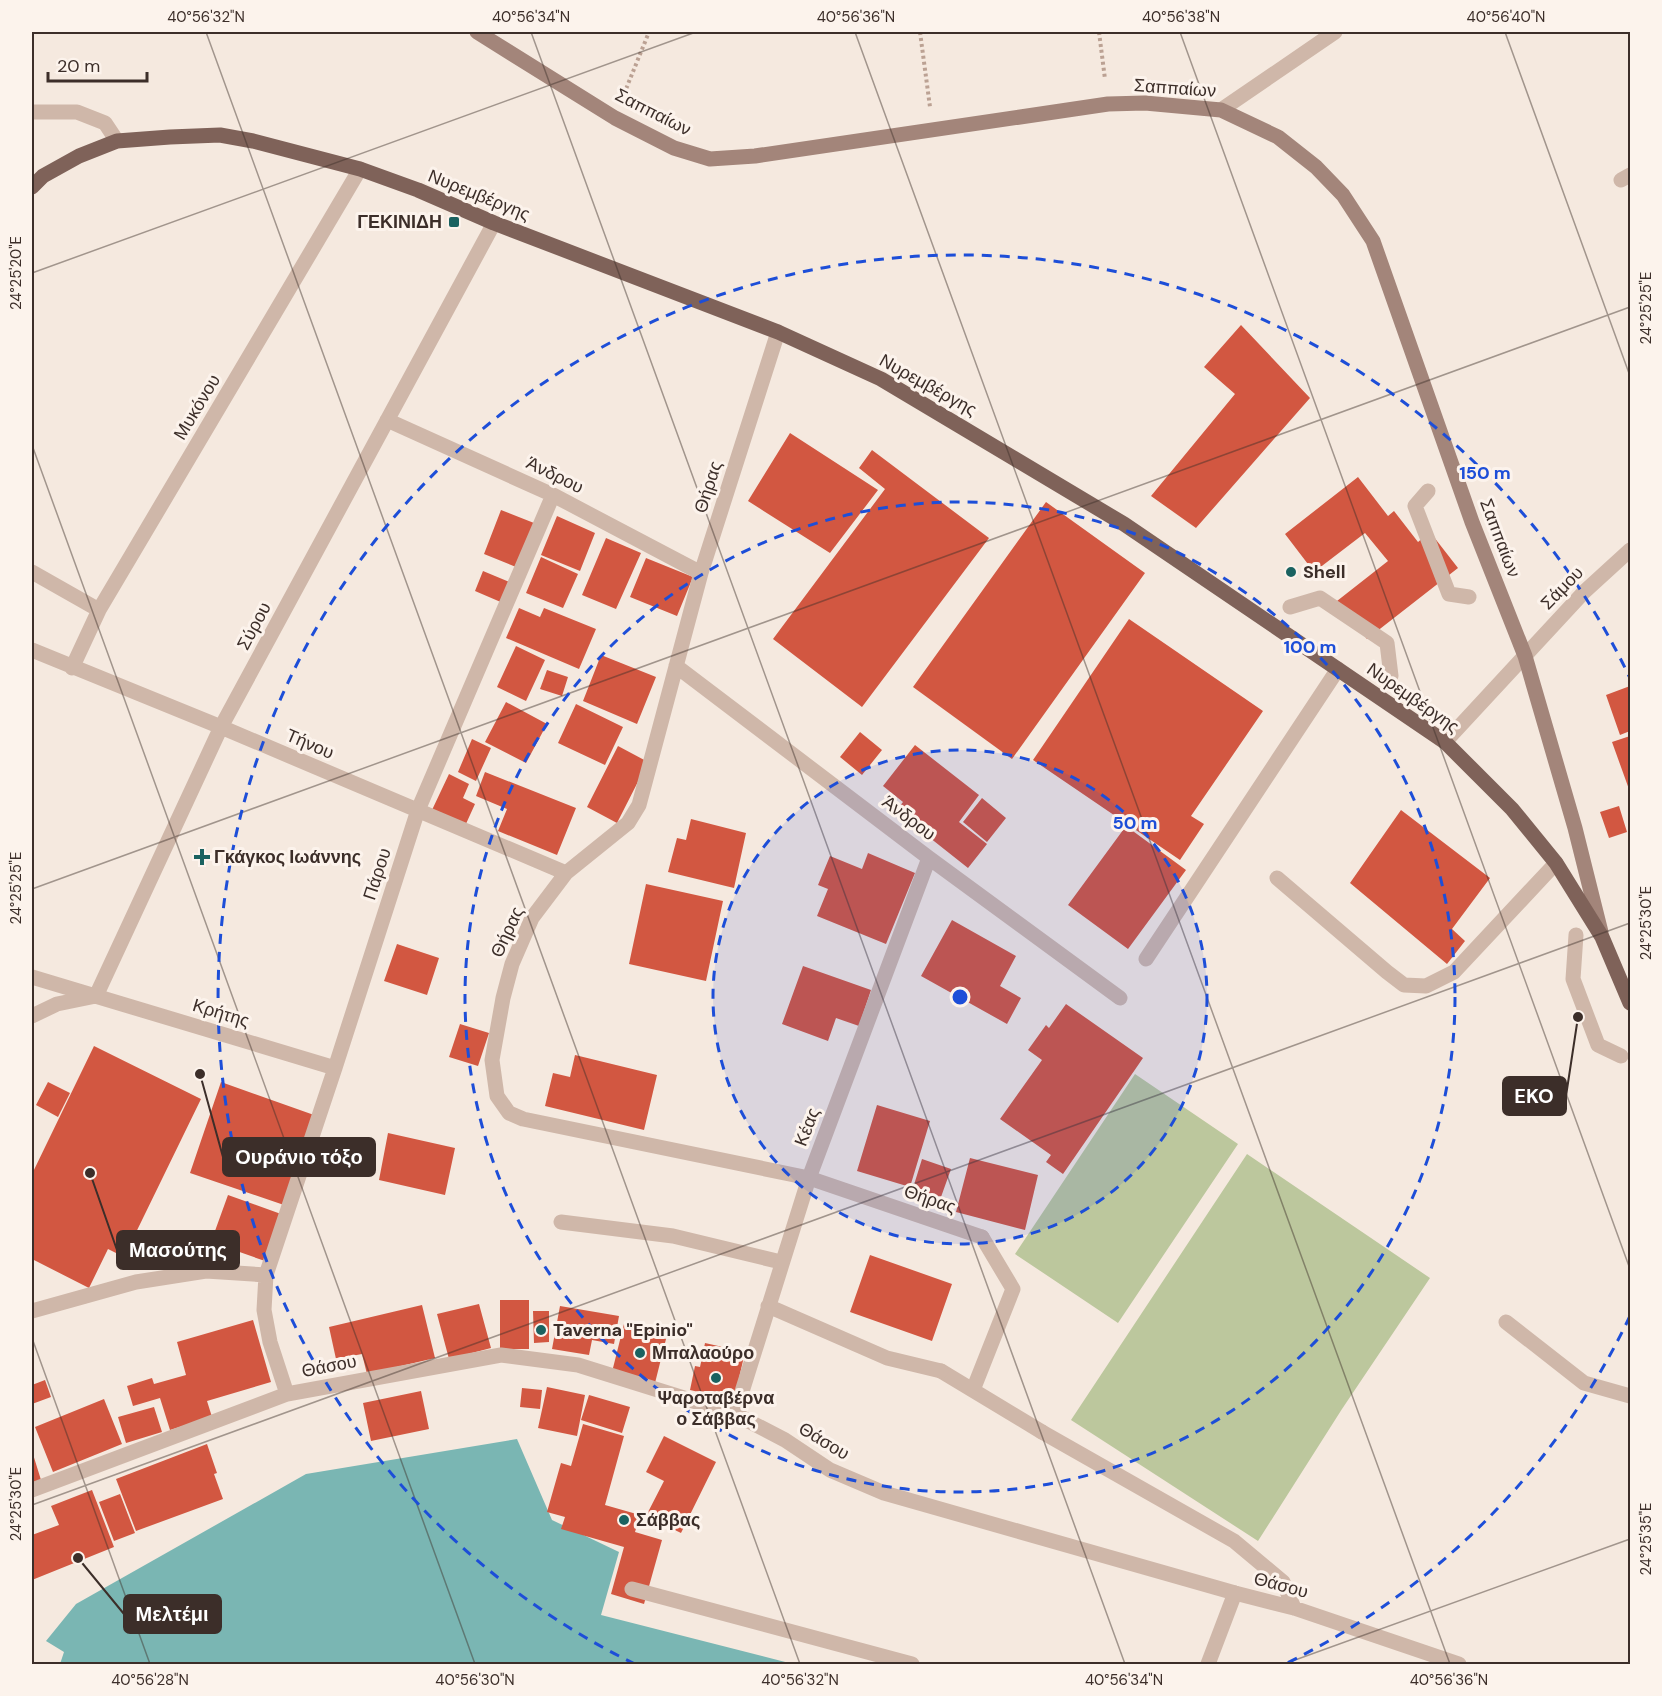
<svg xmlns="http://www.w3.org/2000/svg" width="1662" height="1696" font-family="'DM Sans',sans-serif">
<rect width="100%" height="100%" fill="#f5e9df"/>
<path fill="#bcc79d" d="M1135,1074L1238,1144L1118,1323L1015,1254Z
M1247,1154L1430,1278L1342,1409L1258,1541L1071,1420Z"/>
<path fill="#7ab6b3" d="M517,1439L552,1520L619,1552L601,1615L793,1664H60L64,1652L46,1641L76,1604L306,1474Z"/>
<path fill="#d25741" d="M1241,325L1310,398L1196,528L1151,496L1235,394L1204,367Z
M790,433L878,490L830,553L748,501Z
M872,450L989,538L862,707L773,639L885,489L859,468Z
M1358,477L1388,516L1394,511L1418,542L1430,532L1458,568L1367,639L1337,601L1388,561L1365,533L1314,572L1285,534Z
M1046,502L1145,573L1012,759L913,687Z
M501,510L534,523L516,567L484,554Z
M557,516L595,533L580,571L541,555Z
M606,538L641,553L616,609L582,595Z
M541,557L578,574L563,608L526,593Z
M646,558L693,577L677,616L630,597Z
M483,571L512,583L503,603L475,591Z
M519,608L540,617L544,608L596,629L579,669L506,638Z
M1129,619L1263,711L1191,816L1204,824L1180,860L1033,760Z
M516,646L545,660L526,701L497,687Z
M601,655L656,677L637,724L583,701Z
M547,670L568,677L562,696L540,689Z
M1630,686V731L1620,735L1606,695Z
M506,702L547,724L526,763L485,742Z
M576,704L623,727L605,765L558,743Z
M860,732L882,750L862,775L840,757Z
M1630,736V792L1612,742Z
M472,739L491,748L476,781L458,772Z
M915,745L979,795L959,822L987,844L968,868L896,811L903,802L883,786Z
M618,746L648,762L617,823L587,807Z
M485,772L576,808L557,855L498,831L507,809L476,796Z
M449,774L469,784L463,798L475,804L465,826L432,810Z
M982,798L1006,818L987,842L963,822Z
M1619,806L1627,832L1609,838L1600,812Z
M1401,810L1490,878L1452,929L1465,941L1447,964L1350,883Z
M691,819L746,833L734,888L668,872L677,838L686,840Z
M1126,826L1186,870L1128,949L1068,905Z
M868,853L915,873L886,944L817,916L828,889L818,885L830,856L862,869Z
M646,884L723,901L706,981L629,964Z
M952,920L1016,956L1000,986L1021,998L1007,1024L921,976Z
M397,944L439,958L427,995L384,981Z
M803,966L871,990L859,1026L836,1018L828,1041L782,1024Z
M1066,1004L1143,1058L1063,1174L1046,1162L1051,1155L1000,1119L1042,1060L1028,1050L1046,1025L1049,1028Z
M460,1024L489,1033L478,1066L449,1057Z
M94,1046L201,1099L124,1257L108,1249L89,1288L32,1259V1174Z
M575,1055L657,1075L644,1130L545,1106L553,1073L570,1077Z
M48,1082L70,1093L58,1117L36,1105Z
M221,1082L314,1115L284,1205L190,1173Z
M877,1105L930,1121L910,1187L857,1171Z
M388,1133L455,1148L445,1195L379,1180Z
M970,1158L1038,1175L1025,1230L956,1212Z
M922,1159L951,1169L941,1197L913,1188Z
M228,1195L281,1214L265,1261L211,1242Z
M870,1255L952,1284L932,1341L850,1312Z
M500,1300H529V1349H500Z
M479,1304L491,1348L449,1359L437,1314Z
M422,1305L435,1358L367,1374L362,1354L336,1359L329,1327Z
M560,1306L619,1316L614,1344L592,1340L589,1355L552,1349Z
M533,1311H549V1342L534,1343Z
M253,1320L271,1382L207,1401L212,1417L170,1430L160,1398L133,1406L127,1386L152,1378L154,1384L186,1375L177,1342Z
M624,1324L667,1335L655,1383L612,1372Z
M705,1343L745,1352L734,1400L690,1390L695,1366L700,1367Z
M45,1380L51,1397L32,1404V1385Z
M547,1387L585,1395L577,1436L538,1428Z
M522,1388L542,1390L540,1409L520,1407Z
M421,1391L429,1429L371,1441L363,1403Z
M589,1395L630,1407L622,1433L581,1420Z
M104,1399L122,1444L53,1472L35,1427Z
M154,1407L162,1432L126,1443L118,1417Z
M583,1424L624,1436L605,1505L640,1515L635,1532L662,1540L644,1604L611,1594L624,1547L561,1529L565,1517L547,1512L561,1463L571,1466Z
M664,1436L716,1462L681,1533L646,1516L664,1481L646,1472Z
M207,1444L217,1473L214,1474L223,1499L136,1531L116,1479Z
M32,1451L41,1480L32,1483Z
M92,1490L114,1547L32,1580V1535L59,1525L51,1506Z
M120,1494L135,1533L114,1541L99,1502Z"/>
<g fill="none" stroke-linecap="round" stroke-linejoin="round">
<path stroke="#bba193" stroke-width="4" stroke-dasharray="3 3" stroke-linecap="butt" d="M920,32L930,107
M1099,32L1105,79
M624,94L649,32"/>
<path stroke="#cfb7a9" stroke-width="15" d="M1428,491L1415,506L1449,594L1469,597
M1290,607L1320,598L1387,643L1391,676
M1277,878L1387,972L1404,985L1426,986L1454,972L1556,863
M1576,935L1573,979L1598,1045L1621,1056
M1146,959L1338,669
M561,1222L673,1236L781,1262
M941,1371L1042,1432
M973,1390L1013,1289L982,1237
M632,1589L912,1664
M1208,1664L1235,1593"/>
<path stroke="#cfb7a9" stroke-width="15" d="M1221,110L1335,32
M32,112H77L105,123L117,141
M1621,180L1630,175
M778,332L701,573L639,805L628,823L566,873L532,918L512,964L503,998L492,1060L497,1096L509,1113L523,1119L809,1178L982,1237
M387,420L553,495L701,573
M32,572L99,610
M32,650L221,727L566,873
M676,666L929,858L1120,998
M72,668L99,610L360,169
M1445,742L1584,592L1630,550
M32,977L335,1068
M32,1016L57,1004L96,996L221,727L494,223
M768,1306L887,1358L941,1371
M32,1311L136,1282L206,1271L266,1275
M1506,1322L1584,1383L1630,1396
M287,1394L270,1342L264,1310L266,1275L335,1068L418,810L553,495
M735,1414L809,1178L929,858
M1042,1432L1234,1541L1283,1582L1294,1608
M32,1490L287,1394L501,1355L578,1365L735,1414L785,1440L830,1470L884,1493L1235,1593L1294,1608L1459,1664"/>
<path stroke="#a3857a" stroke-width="15" d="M477,32L615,118L674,148L710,159L755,156L1108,104L1145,103L1221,110L1278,137L1316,167L1343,195L1373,241L1472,522L1525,656L1575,828L1601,932"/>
<path stroke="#7f6259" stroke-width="15" d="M32,187L43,176L79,156L117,141L170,137L220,135L253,141L360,169L418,190L494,223L778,332L881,379L1124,524L1445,742L1512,809L1556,863L1602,937L1630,1003"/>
</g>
<path fill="none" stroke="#3c2e29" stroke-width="1.5" stroke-opacity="0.45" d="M206,32L800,1664M531,32L1125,1664M855,32L1450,1664M1180,32L1630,1269M1505,32L1630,376M32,273L696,32M32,445L475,1664M32,889L1630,307M32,1338L150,1664M32,1505L1630,923M1284,1664L1630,1539"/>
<circle cx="960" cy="997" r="247" fill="#1d4ed8" fill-opacity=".12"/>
<g fill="none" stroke="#1d4ed8" stroke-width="3" stroke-dasharray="10 8">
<circle cx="960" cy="997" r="247"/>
<circle cx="960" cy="997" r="495"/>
<path d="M1630 1316A742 742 0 0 1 1285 1664M635 1664A742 742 0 1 1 1630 678"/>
</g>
<g fill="#1a6260" stroke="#fcf3ec" stroke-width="2">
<rect x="448" y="216" width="12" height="12" rx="3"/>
<circle cx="1291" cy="572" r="6"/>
<path d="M199 848h6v6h6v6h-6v6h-6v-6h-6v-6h6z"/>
<circle cx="541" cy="1330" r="6"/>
<circle cx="640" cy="1353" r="6"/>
<circle cx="716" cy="1378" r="6"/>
<circle cx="624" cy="1520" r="6"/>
</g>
<g text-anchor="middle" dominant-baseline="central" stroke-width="6" stroke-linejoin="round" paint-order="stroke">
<g font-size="18" fill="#3c2e29" stroke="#fcf3ec">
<text transform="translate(1175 88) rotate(4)">Σαππαίων</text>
<text transform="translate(653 112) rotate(27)">Σαππαίων</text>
<text transform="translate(479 195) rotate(22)">Νυρεμβέργης</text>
<text transform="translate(928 385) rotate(29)">Νυρεμβέργης</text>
<text transform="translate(197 407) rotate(-59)">Μυκόνου</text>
<text transform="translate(555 475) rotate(26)">Άνδρου</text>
<text transform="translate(708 487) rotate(-72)">Θήρας</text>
<text transform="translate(1500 538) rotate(69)">Σαππαίων</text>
<text transform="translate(1562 588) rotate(-46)">Σάμου</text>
<text transform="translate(254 626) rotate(-62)">Σύρου</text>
<text transform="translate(1413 698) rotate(35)">Νυρεμβέργης</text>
<text transform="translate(310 744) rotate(23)">Τήνου</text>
<text transform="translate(909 818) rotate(37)">Άνδρου</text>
<text transform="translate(377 874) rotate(-72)">Πάρου</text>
<text transform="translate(507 932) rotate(-65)">Θήρας</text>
<text transform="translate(221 1013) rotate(17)">Κρήτης</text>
<text transform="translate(807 1127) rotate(-69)">Κέας</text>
<text transform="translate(930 1199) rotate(19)">Θήρας</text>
<text transform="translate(329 1366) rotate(-11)">Θάσου</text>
<text transform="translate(824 1441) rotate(31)">Θάσου</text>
<text transform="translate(1281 1585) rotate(15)">Θάσου</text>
</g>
<g font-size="18" font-weight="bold" fill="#3c2e29" stroke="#fcf3ec" text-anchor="start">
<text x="442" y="222" text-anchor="end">ΓΕΚΙΝΙΔΗ</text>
<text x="1303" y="572">Shell</text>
<text x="214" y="857">Γκάγκος Ιωάννης</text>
<text x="553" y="1330">Taverna "Epinio"</text>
<text x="652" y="1353">Μπαλαούρο</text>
<text x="716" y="1398" text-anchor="middle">Ψαροταβέρνα<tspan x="716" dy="21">ο Σάββας</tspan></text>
<text x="636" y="1520">Σάββας</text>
</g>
</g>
<circle cx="960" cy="997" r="9" fill="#1d4ed8" stroke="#fcf3ec" stroke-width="3"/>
<g font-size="18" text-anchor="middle" font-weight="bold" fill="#1d4ed8" stroke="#fcf3ec" stroke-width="6" stroke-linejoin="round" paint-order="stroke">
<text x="1485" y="479">150 m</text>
<text x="1310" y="653">100 m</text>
<text x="1135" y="829">50 m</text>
</g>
<path fill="none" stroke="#3c2e29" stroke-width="2" d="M1578 1017L1566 1096M200 1074L223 1157M90 1173L117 1250M78 1558L124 1614"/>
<g fill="#3c2e29" stroke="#fcf3ec" stroke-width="2">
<circle cx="1578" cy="1017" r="6"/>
<circle cx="200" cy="1074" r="6"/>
<circle cx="90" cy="1173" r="6"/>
<circle cx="78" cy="1558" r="6"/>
</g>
<g fill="#3c2e29" stroke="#3c2e29" stroke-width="2">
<rect x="1503" y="1077" width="63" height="38" rx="6"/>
<rect x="223" y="1138" width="152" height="38" rx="6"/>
<rect x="117" y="1231" width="122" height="38" rx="6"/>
<rect x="124" y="1595" width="97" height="38" rx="6"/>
</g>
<g font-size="20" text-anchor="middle" font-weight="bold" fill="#fff">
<text x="1534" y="1103">EKO</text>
<text x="299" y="1164">Ουράνιο τόξο</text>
<text x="178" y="1257">Μασούτης</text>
<text x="172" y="1621">Μελτέμι</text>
</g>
<rect width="1662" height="1696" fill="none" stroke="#fcf3ec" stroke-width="66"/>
<path d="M48 72v9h99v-9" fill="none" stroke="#3c2e29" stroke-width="3"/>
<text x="57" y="72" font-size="18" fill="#3c2e29" stroke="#fcf3ec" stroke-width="4.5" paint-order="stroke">20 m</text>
<rect x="33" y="33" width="1596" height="1630" fill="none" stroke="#3c2e29" stroke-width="2"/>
<g font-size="15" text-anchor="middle" fill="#3c2e29">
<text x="206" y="22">40°56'32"N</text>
<text x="531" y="22">40°56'34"N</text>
<text x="856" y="22">40°56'36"N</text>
<text x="1181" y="22">40°56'38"N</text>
<text x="1506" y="22">40°56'40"N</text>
<text transform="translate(16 273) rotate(-90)" y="5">24°25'20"E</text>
<text transform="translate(1646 308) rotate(-90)" y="5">24°25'25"E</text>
<text transform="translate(16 888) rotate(-90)" y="5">24°25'25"E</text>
<text transform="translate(1646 923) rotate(-90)" y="5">24°25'30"E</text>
<text transform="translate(16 1504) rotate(-90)" y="5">24°25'30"E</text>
<text transform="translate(1646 1539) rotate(-90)" y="5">24°25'35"E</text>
<text x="150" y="1685">40°56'28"N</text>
<text x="475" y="1685">40°56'30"N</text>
<text x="800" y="1685">40°56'32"N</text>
<text x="1124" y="1685">40°56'34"N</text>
<text x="1449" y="1685">40°56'36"N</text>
</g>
</svg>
